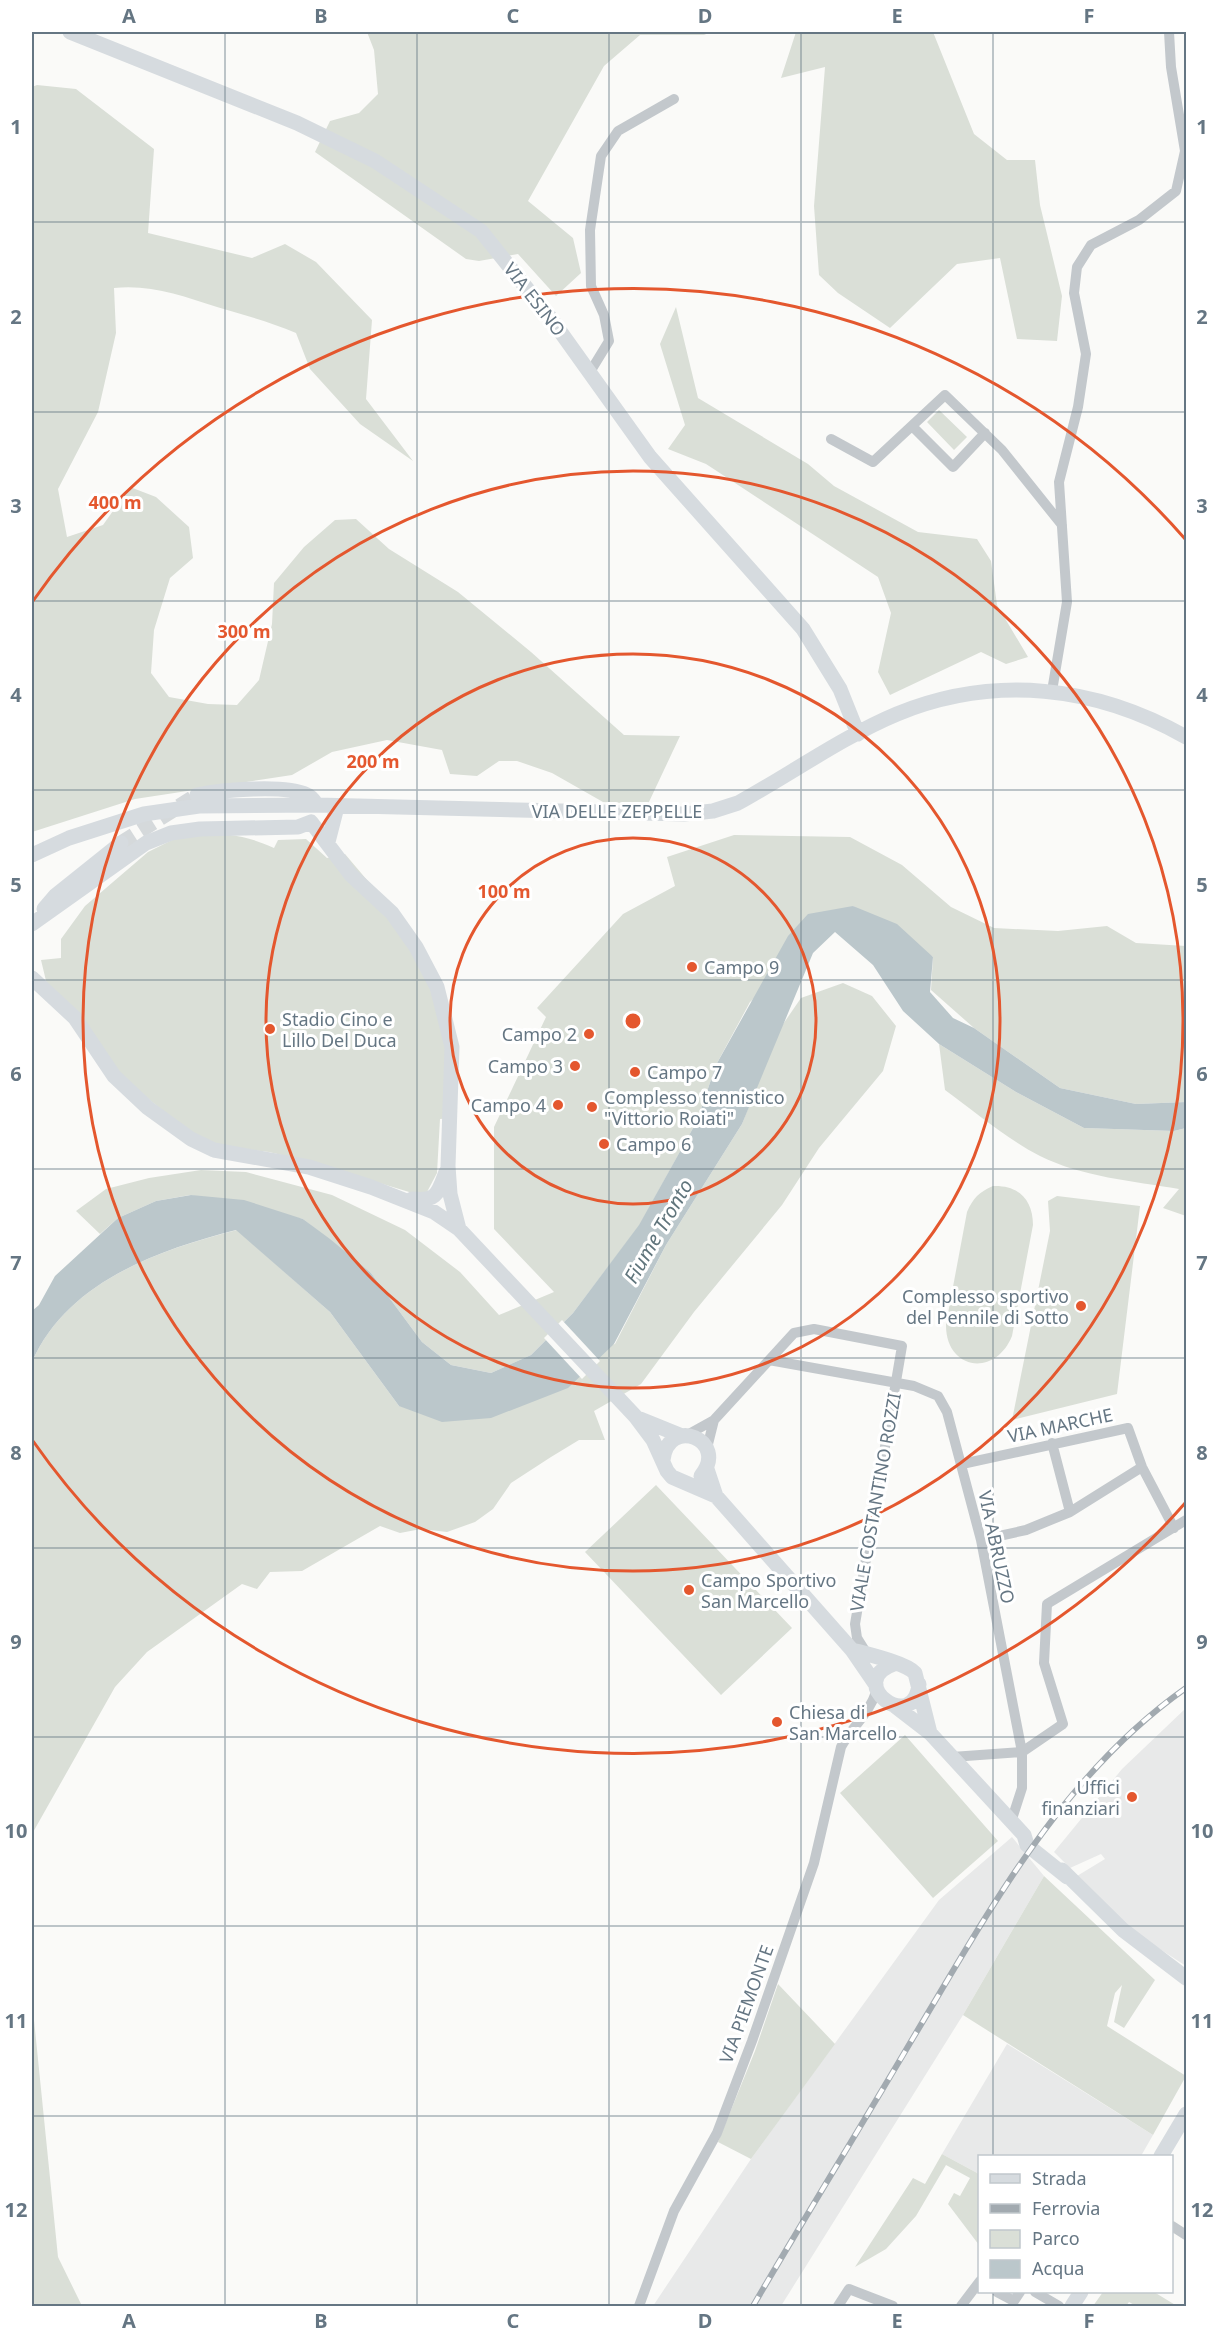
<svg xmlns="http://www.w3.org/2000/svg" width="1218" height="2338" font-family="'Noto Sans',sans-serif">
<rect width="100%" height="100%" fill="#fafaf8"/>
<path fill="#e8e9e9" d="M1186,1708V1966L1132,1931L1077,1876L1105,1859L1101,1854L1070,1868L1054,1852L1122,1769Z
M1012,1837L1044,1876L963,2015L781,2306H653L751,2159L939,1900Z
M1007,2044L1153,2135L1141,2156H980L979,2174L942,2154Z"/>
<path fill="#dadfd7" d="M367,32H711L704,35H640L604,66L528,201L573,238L581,273L556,296L518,254L479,261L466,259L315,152L330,121L359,113L378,94L374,50Z
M796,32H933L974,134L1007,160H1035L1040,205L1062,296L1057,341L1017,339L1000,258L957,264L890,328L838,293L819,275L814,206L825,67L781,78Z
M37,85L76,89L154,149L148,233L252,258L285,244L316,262L372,320L366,399L413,461L360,424L310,369L296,333C270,322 244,315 217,307C183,296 150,284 114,288L116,333L98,412L58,489L67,537L103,525L130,487L156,497L189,527L193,558L170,578L154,630L151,673L169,697L208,704L237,705L259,680L272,624L274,583L304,547L335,520L356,519L389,549L458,592L531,652L624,735L680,736L648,804L603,802L552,773L517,761H499L477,776L450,774L442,750L387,740L332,752L292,775L135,799L32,832V87Z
M676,307L698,398L808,464L834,486L918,532L977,539L991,561L997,605L1028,657L1006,664L981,652L890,695L878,672L891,613L878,577L706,464L668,449L685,425L660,344Z
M939,410L967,437L954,450L927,422Z
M199,833C227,833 248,836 274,848L278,840L306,839L327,858L345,854L367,880L441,985L454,1118L440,1119L437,1173L427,1192L419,1195L307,1161L269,1152L227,1147L196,1138L123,1078L47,985L41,960L61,958V939L85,906L148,852L172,840Z
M734,835L850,837L902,865L951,907L994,928L1058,931L1107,926L1136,943L1186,946V1102L1136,1104L1060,1088L974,1028L931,990L933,957L853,906L750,1002L716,1065L697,1121L639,1226L573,1313L531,1355L491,1373L451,1365L422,1342L371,1273L303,1219L190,1195L156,1201L118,1218L100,1234L76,1211L106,1189L149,1178L201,1170L246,1172L332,1195L405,1230L460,1272L499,1315L554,1292L494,1229V1127L546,1017L537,1008L623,914L675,886L667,857Z
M843,983L872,996L896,1026L883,1071L819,1148L782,1205L694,1312L641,1384L594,1411L605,1440H579L551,1457L511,1483L493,1509L475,1522L447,1532L421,1529L400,1533L380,1526L302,1571L270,1572L257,1589L242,1584L147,1652L115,1687L32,1834V1362C67,1282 158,1250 237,1230L330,1312L399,1406L615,1344L666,1245L742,1124L779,1030L801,998Z
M939,1044L1016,1092L1084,1128L1174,1131L1186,1128V1216L1163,1208L1179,1189C1133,1181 1082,1177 1040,1156C1007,1139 975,1112 945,1090Z
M993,1186C1019,1185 1033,1200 1033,1225L1012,1336C995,1378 945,1370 946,1324L967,1212C973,1198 979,1192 993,1186Z
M1057,1196L1140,1206L1117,1394L1012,1420L1050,1231L1048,1201Z
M656,1485L792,1628L721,1695L585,1552Z
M905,1735L998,1841L933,1898L840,1793Z
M1044,1876L1155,1980L1124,2028L1114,2022L1122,1985L1115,1993L1107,2026L1186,2076L1153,2135L963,2015Z
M778,1984L835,2044L751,2159L718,2142L755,2051Z
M32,2000L58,2257L82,2306H32Z
M942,2154L979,2174V2245L948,2204L954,2193L960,2196L970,2178L946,2165L916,2216L886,2249L855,2267L913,2178L925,2184Z
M1103,2292H1154L1177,2306H1136L1129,2302L1126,2306H1093Z"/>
<path fill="#bbc7cb" d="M853,906L897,924L933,957L930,992L953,1018L974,1028L1060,1088L1136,1104L1186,1102V1128L1174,1131L1084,1128L1016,1092L939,1044L903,1011L873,965L835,932L813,953L742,1124L666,1245L614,1344L568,1388L491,1418L442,1422L399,1406L330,1312L236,1230C158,1250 67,1282 32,1362V1311L39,1305L55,1276L118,1218L156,1201L191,1195L244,1200L303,1219L330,1239L371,1273L422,1342L451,1365L491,1373L531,1355L573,1313L639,1225L697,1121L716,1065L788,936L808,914Z"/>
<path fill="#fafaf8" d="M562,1320L600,1361L582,1379L544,1338Z"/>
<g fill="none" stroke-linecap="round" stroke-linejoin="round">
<path stroke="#d5d9db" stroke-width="15" stroke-dasharray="15 8" stroke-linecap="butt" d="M121,843L197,795"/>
<path stroke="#c3c8cc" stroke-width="10" d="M590,372L609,341L604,315L591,286L590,230L601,156L618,131L674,99
M912,426L953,467L985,433
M831,439L873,462L945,395L1002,450L1062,525
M1052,691L1067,602L1059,482L1078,407L1086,354L1074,293L1077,267L1091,245L1139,220L1176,191L1185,151L1171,67L1169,32
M769,1360L914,1386L938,1396L947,1412L981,1540L1022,1752V1788L1011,1822
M687,1435L714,1420L794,1333L814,1329L902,1346L855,1624L857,1638L867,1654
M1052,1443L1070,1512
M707,1448L714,1420
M962,1464L1128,1428L1142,1467L1174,1528
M981,1540L1026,1530L1070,1512L1142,1467
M1022,1752L1063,1724L1044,1663L1047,1604L1186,1520
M952,1757L1022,1752
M1172,2226L1186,2235
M997,2292L1014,2301L1020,2292
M1035,2292L1059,2306
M639,2306L674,2211L717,2133L752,2041L814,1863L841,1747C854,1724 868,1716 877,1690
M838,2306L849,2289L893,2306
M961,2306L980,2281"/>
<path stroke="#d6dbdf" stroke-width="15" d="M70,32L297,123L375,161L481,231L552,320L650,457L803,629L840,689L858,734
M197,795C222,790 285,784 307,795C312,797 314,801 317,805
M328,842L337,807
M32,855L69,838L144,814L199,806L317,805L684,814L713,811L738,803C789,775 844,736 897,714C995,674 1096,686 1186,737
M44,909L56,895L121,843
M32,924L146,843L171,833L200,829L298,827L311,822L351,875L392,913L416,947L437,987L452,1047L448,1166L450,1194L459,1229
M32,978L75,1018L114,1076L148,1108L191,1139L214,1150L309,1167L371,1187L434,1212L459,1229L635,1416L653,1440L667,1471L672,1477L716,1496
M412,1199C437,1202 438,1193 446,1172
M640,1419L682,1436
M663,1460C668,1415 730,1440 701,1476
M707,1469L716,1496L852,1650L876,1685
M852,1650C867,1654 906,1663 915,1673L930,1733
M894,1664C843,1682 914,1736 919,1684
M895,1706L930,1733L1024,1835L1027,1845L1067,1877
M1062,1870L1123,1930L1186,1978
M1161,2156L1186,2114
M1072,2306L1081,2292"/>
<defs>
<path id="rail" d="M753,2306C805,2217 860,2128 913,2038C989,1911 1062,1775 1186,1688"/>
</defs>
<use href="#rail" stroke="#a2aab0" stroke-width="6"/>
<use href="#rail" stroke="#fff" stroke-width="4" stroke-dasharray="11" stroke-linecap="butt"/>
</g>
<path fill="none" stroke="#657683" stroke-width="1.5" stroke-opacity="0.55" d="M225,32V2306M417,32V2306M609,32V2306M801,32V2306M993,32V2156M32,222H1186M32,412H1186M32,601H1186M32,790H1186M32,980H1186M32,1169H1186M32,1358H1186M32,1548H1186M32,1737H1186M32,1926H1186M32,2116H1186M993,2292V2306"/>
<g fill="none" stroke="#e4572e" stroke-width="3">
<circle cx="633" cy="1021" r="183"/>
<circle cx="633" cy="1021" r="367"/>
<circle cx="633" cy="1021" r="550"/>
<path d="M1186 1502A733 733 0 0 1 33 1441M33 601A733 733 0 0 1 1186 540"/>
</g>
<g fill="#e4572e" stroke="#fff" stroke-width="2">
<circle cx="692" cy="967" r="6"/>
<circle cx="270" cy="1029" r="6"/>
<circle cx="589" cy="1034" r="6"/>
<circle cx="575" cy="1066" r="6"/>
<circle cx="635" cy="1072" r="6"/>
<circle cx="558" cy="1105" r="6"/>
<circle cx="592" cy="1107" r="6"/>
<circle cx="604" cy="1144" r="6"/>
<circle cx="1081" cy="1306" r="6"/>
<circle cx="689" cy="1590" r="6"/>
<circle cx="777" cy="1722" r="6"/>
<circle cx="1132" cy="1797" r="6"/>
</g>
<g text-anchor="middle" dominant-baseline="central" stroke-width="6" stroke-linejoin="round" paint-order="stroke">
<g font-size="18" fill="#657683" stroke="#fff">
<text transform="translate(535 299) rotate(52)">VIA ESINO</text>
<text x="617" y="811">VIA DELLE ZEPPELLE</text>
<text transform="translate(1060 1425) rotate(-12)">VIA MARCHE</text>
<text transform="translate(875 1502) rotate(-80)">VIALE COSTANTINO ROZZI</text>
<text transform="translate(997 1547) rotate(78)">VIA ABRUZZO</text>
<text transform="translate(746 2004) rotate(-70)">VIA PIEMONTE</text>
</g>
<g font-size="18" fill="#657683" stroke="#fff" text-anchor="start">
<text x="704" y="967">Campo 9</text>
<text x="282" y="1019">Stadio Cino e<tspan x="282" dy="21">Lillo Del Duca</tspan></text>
<text x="577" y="1034" text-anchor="end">Campo 2</text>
<text x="563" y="1066" text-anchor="end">Campo 3</text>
<text x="647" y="1072">Campo 7</text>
<text x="604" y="1097">Complesso tennistico<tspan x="604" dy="21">"Vittorio Roiati"</tspan></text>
<text x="546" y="1105" text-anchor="end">Campo 4</text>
<text x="616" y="1144">Campo 6</text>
<text x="1069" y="1296" text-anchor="end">Complesso sportivo<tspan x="1069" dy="21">del Pennile di Sotto</tspan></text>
<text x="701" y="1580">Campo Sportivo<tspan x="701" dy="21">San Marcello</tspan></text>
<text x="789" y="1712">Chiesa di<tspan x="789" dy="21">San Marcello</tspan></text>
<text x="1120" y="1787" text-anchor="end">Uffici<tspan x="1120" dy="21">finanziari</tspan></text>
</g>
<g font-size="20" font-style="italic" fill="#60757c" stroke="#fff">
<text transform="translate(658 1231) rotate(-60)">Fiume Tronto</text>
</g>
</g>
<circle cx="633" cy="1021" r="9" fill="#e4572e" stroke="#fff" stroke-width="3"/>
<g font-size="18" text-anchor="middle" font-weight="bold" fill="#e4572e" stroke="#fff" stroke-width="6" stroke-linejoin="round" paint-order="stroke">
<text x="115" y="509">400 m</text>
<text x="244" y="638">300 m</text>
<text x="373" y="768">200 m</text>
<text x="504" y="898">100 m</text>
</g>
<rect width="1218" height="2338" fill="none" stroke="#ffffff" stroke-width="66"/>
<rect x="978" y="2155" width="195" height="138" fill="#ffffff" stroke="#c1c8cd" stroke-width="1.5"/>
<rect x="990" y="2174" width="30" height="9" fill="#d6dbdf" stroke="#c1c8cd" stroke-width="1.5"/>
<text x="1032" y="2185" font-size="18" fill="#657683">Strada</text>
<rect x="990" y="2204" width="30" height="9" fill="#a2aab0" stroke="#c1c8cd" stroke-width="1.5"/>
<text x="1032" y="2215" font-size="18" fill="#657683">Ferrovia</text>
<rect x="990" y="2230" width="30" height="18" fill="#dadfd7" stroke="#c1c8cd" stroke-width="1.5"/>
<text x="1032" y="2245" font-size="18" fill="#657683">Parco</text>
<rect x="990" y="2260" width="30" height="18" fill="#bbc7cb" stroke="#c1c8cd" stroke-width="1.5"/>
<text x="1032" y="2275" font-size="18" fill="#657683">Acqua</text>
<rect x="33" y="33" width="1152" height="2272" fill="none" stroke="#657683" stroke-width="2"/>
<g font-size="20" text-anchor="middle" font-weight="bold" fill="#657683">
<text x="129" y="23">A</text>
<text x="321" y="23">B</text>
<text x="513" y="23">C</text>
<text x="705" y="23">D</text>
<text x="897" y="23">E</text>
<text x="1089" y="23">F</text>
<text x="16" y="134">1</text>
<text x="1202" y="134">1</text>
<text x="16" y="324">2</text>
<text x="1202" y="324">2</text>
<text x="16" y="513">3</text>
<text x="1202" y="513">3</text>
<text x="16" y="702">4</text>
<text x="1202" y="702">4</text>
<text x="16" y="892">5</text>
<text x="1202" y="892">5</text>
<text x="16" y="1081">6</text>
<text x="1202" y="1081">6</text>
<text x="16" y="1270">7</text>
<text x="1202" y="1270">7</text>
<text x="16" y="1460">8</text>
<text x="1202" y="1460">8</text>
<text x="16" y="1649">9</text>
<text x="1202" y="1649">9</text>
<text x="16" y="1838">10</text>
<text x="1202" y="1838">10</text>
<text x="16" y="2028">11</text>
<text x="1202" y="2028">11</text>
<text x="16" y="2217">12</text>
<text x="1202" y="2217">12</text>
<text x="129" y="2328">A</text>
<text x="321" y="2328">B</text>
<text x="513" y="2328">C</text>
<text x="705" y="2328">D</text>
<text x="897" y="2328">E</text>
<text x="1089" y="2328">F</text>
</g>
</svg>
